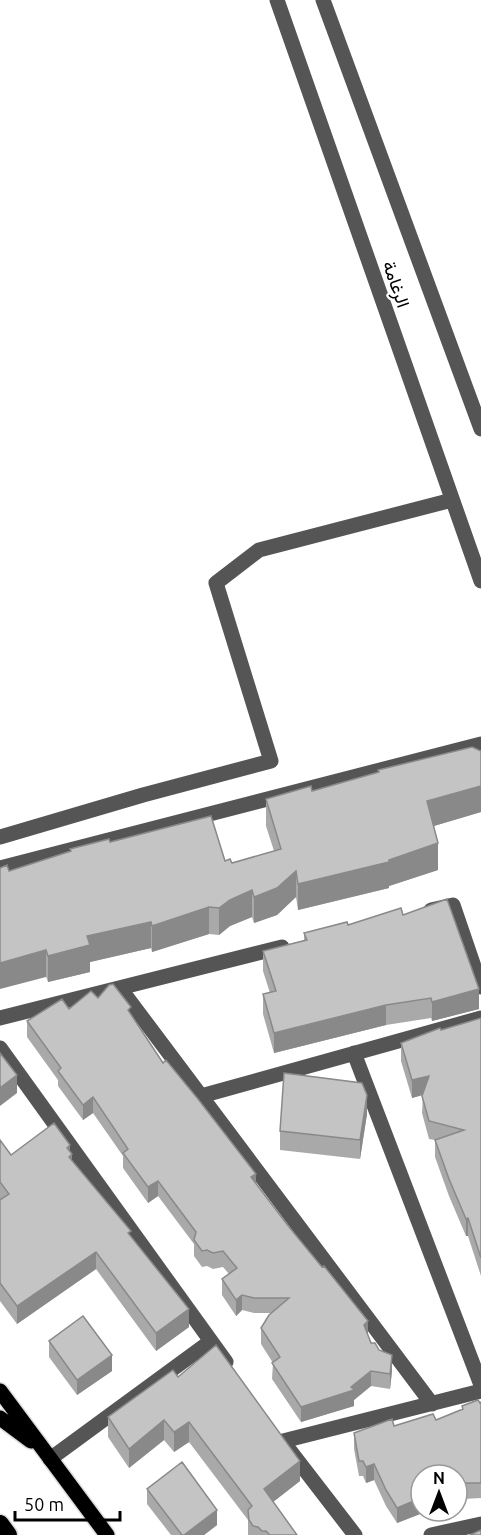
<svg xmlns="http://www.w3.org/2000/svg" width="481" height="1535" font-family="Ubuntu,Vazirmatn,sans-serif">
<rect width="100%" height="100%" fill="#fff"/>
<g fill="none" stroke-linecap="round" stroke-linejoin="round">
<defs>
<path id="major" d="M0,1391L107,1535
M0,1418L31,1441"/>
<path id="highway" d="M0,1524L8,1535"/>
</defs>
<use href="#major" stroke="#dbdbdb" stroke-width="18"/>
<use href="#highway" stroke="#dbdbdb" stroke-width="21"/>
<path stroke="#555" stroke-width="15" d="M277,0L481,581
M323,0L481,429
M0,837L143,795L271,761L216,583L259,550L452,500
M0,868L481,744
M431,910L453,905L481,987
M120,988L432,1404
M0,1018L282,947
M0,1048L226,1362
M354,1053L481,1385
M201,1096L481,1018
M283,1441L481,1391
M288,1448L355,1535
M50,1459L211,1341
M431,1535L481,1524"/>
<use href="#major" stroke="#000" stroke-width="15"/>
<use href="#highway" stroke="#000" stroke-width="18"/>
</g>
<path fill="#a9a9a9" d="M481,751V812L434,826L438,870L389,886V888L298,910L296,897L277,915L254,923L252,917L230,926L219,935L209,934L152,952L151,948L90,962V972L48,982L9,871L70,851V849L110,842L225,861L232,863L274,851L266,826V799L312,791L378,772V770Z
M403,915L479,1009L432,1021L431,1018L386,1025L274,1053L263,1014V994L270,993L263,971V951L304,940V933Z
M98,998L131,1015L163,1063L256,1184L368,1336L371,1343L392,1371L390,1389L371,1386L354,1400V1406L301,1422L272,1379L273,1363L261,1344V1328L272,1313H254L242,1310L236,1316L222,1295V1279L229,1274L223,1267L213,1269L207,1266L202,1267L194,1256V1244L158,1196L148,1203L123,1168V1156L93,1113L83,1120L58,1086V1080L27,1037V1021Z
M481,1018V1276L468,1236H466L449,1196L435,1157V1140L429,1139L422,1113L423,1095L412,1098L401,1061V1043Z
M367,1114L360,1159L280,1150V1131Z
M0,1140L11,1155L70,1153L72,1161L131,1237L189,1327L156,1351L96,1269L17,1324L0,1301Z
M49,1341L112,1371L77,1395L49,1357Z
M178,1377L300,1481L273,1502L297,1535H248V1520L189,1442L174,1452L164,1440L129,1468L108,1437V1417Z
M481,1402V1498L463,1499V1503L425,1512L397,1523L386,1506L374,1480L366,1483L363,1476H359L354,1449V1433L394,1426L436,1420L462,1410V1406Z
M147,1489L217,1525L204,1535H171L147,1504Z"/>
<path fill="#898989" d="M481,786V812L427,828V801Z
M438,843V870L389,886V888L298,910V884L389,860Z
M296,871V897L277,915L254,923V897Z
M252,890V917L230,926L219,935V908L230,900Z
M209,907V934L152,952V926Z
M151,922V948L90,962V972L48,982V956L87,936Z
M46,950V977L0,989V963Z
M479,989V1009L432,1021V1002Z
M386,1005V1025L274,1053V1033Z
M17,1075V1093L0,1106V1088Z
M429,1076V1093L412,1098V1080Z
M367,1095V1114L360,1159V1140Z
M93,1097V1113L83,1120V1105Z
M70,1145V1156L72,1154V1172L67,1148Z
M256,1174V1190L251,1177Z
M158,1181V1196L148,1203V1187Z
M468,1218V1236H466V1219Z
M96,1252V1269L17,1324V1306Z
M242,1295V1310L236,1316V1300Z
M189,1309V1327L156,1351V1333Z
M368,1321V1337L364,1325Z
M112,1355V1371L77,1395V1380Z
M392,1355V1371L390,1389V1374Z
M371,1371V1386L354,1400V1406L301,1422V1407L351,1387Z
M164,1420V1440L129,1468V1449Z
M189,1422V1442L174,1452V1432Z
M300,1461V1481L264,1509V1489Z
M374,1464V1480L366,1483V1467Z
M463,1488V1503L457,1505V1490Z
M421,1498V1511H428L397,1523V1508Z
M217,1510V1525L204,1535H184Z"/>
<path fill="#c4c4c4" stroke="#898989" stroke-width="1.5" d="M472,747L481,751V786L427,801L438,843L389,860V862L298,884L296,871L277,888L254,897L252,890L230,900L219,908L209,907L152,926L151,922L87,936L90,945L48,956L46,950L0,963V868L7,865L9,871L71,851L70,849L109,839L110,842L211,816L225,861L230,859L232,863L281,849L266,799L311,786L312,791L379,772L378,770Z
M447,899L479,989L432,1002L431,998L386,1005L274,1033L263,994L276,991L263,951L307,940L304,933L347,922L348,925L401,908L403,915Z
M113,984L131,1007L128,1010L163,1063L166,1060L198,1099L256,1174L251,1177L289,1227L322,1267L324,1266L368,1321L364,1325L371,1343H375L379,1350L392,1355L390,1374L371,1371L351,1387L354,1390L301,1407L272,1363L280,1357L261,1328L269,1315L289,1298H254L242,1295L236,1300L222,1279L237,1268L223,1251L213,1253L207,1250L202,1251L194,1240L196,1232L158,1181L148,1187L123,1153L128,1149L93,1097L83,1105L58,1071L61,1068L27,1021L62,999L69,1009L91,991L98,998L109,985Z
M481,1018V1258L468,1218L466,1219L449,1179L435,1140L464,1130L429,1121L422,1096L429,1076L412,1080L401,1043L440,1028L441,1030Z
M0,1053L17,1075L0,1088Z
M284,1073L362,1083L367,1095L360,1140L280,1131Z
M54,1123L70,1145L67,1148L72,1154L69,1157L131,1231L128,1233L189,1309L156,1333L96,1252L17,1306L0,1283V1200L9,1194L0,1182V1140L11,1155Z
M83,1316L112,1355L77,1380L49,1341Z
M216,1345L300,1461L264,1489L297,1535H270L266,1531H262L258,1527L253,1526L249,1520L248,1510L252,1506L189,1422L174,1432L164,1420L129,1449L108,1417L173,1370L178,1377Z
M478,1400L480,1403L481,1402V1483H462L463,1488L457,1490V1475H421V1498L397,1508L386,1490L374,1464L366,1467L363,1461H359L354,1433L392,1419L394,1426L433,1414L436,1420L463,1409L462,1406Z
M182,1462L217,1510L184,1535H182L147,1489Z
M481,1530V1535H470Z"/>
<g text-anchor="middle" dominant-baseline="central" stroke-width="4.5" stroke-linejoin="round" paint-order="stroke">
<g font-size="18" fill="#000" stroke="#fff">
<text transform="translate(397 284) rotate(71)">الرغامة</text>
</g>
</g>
<g transform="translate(439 1493)"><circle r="28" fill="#ffffff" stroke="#999999" stroke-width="1.5"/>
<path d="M0-4.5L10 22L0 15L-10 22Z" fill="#000000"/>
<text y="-9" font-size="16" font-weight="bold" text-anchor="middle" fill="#000000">N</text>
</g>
<path d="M15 1511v9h105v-9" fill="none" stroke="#000000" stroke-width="3"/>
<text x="24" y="1511" font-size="18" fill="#000000" stroke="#ffffff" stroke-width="4.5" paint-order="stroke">50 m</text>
</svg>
